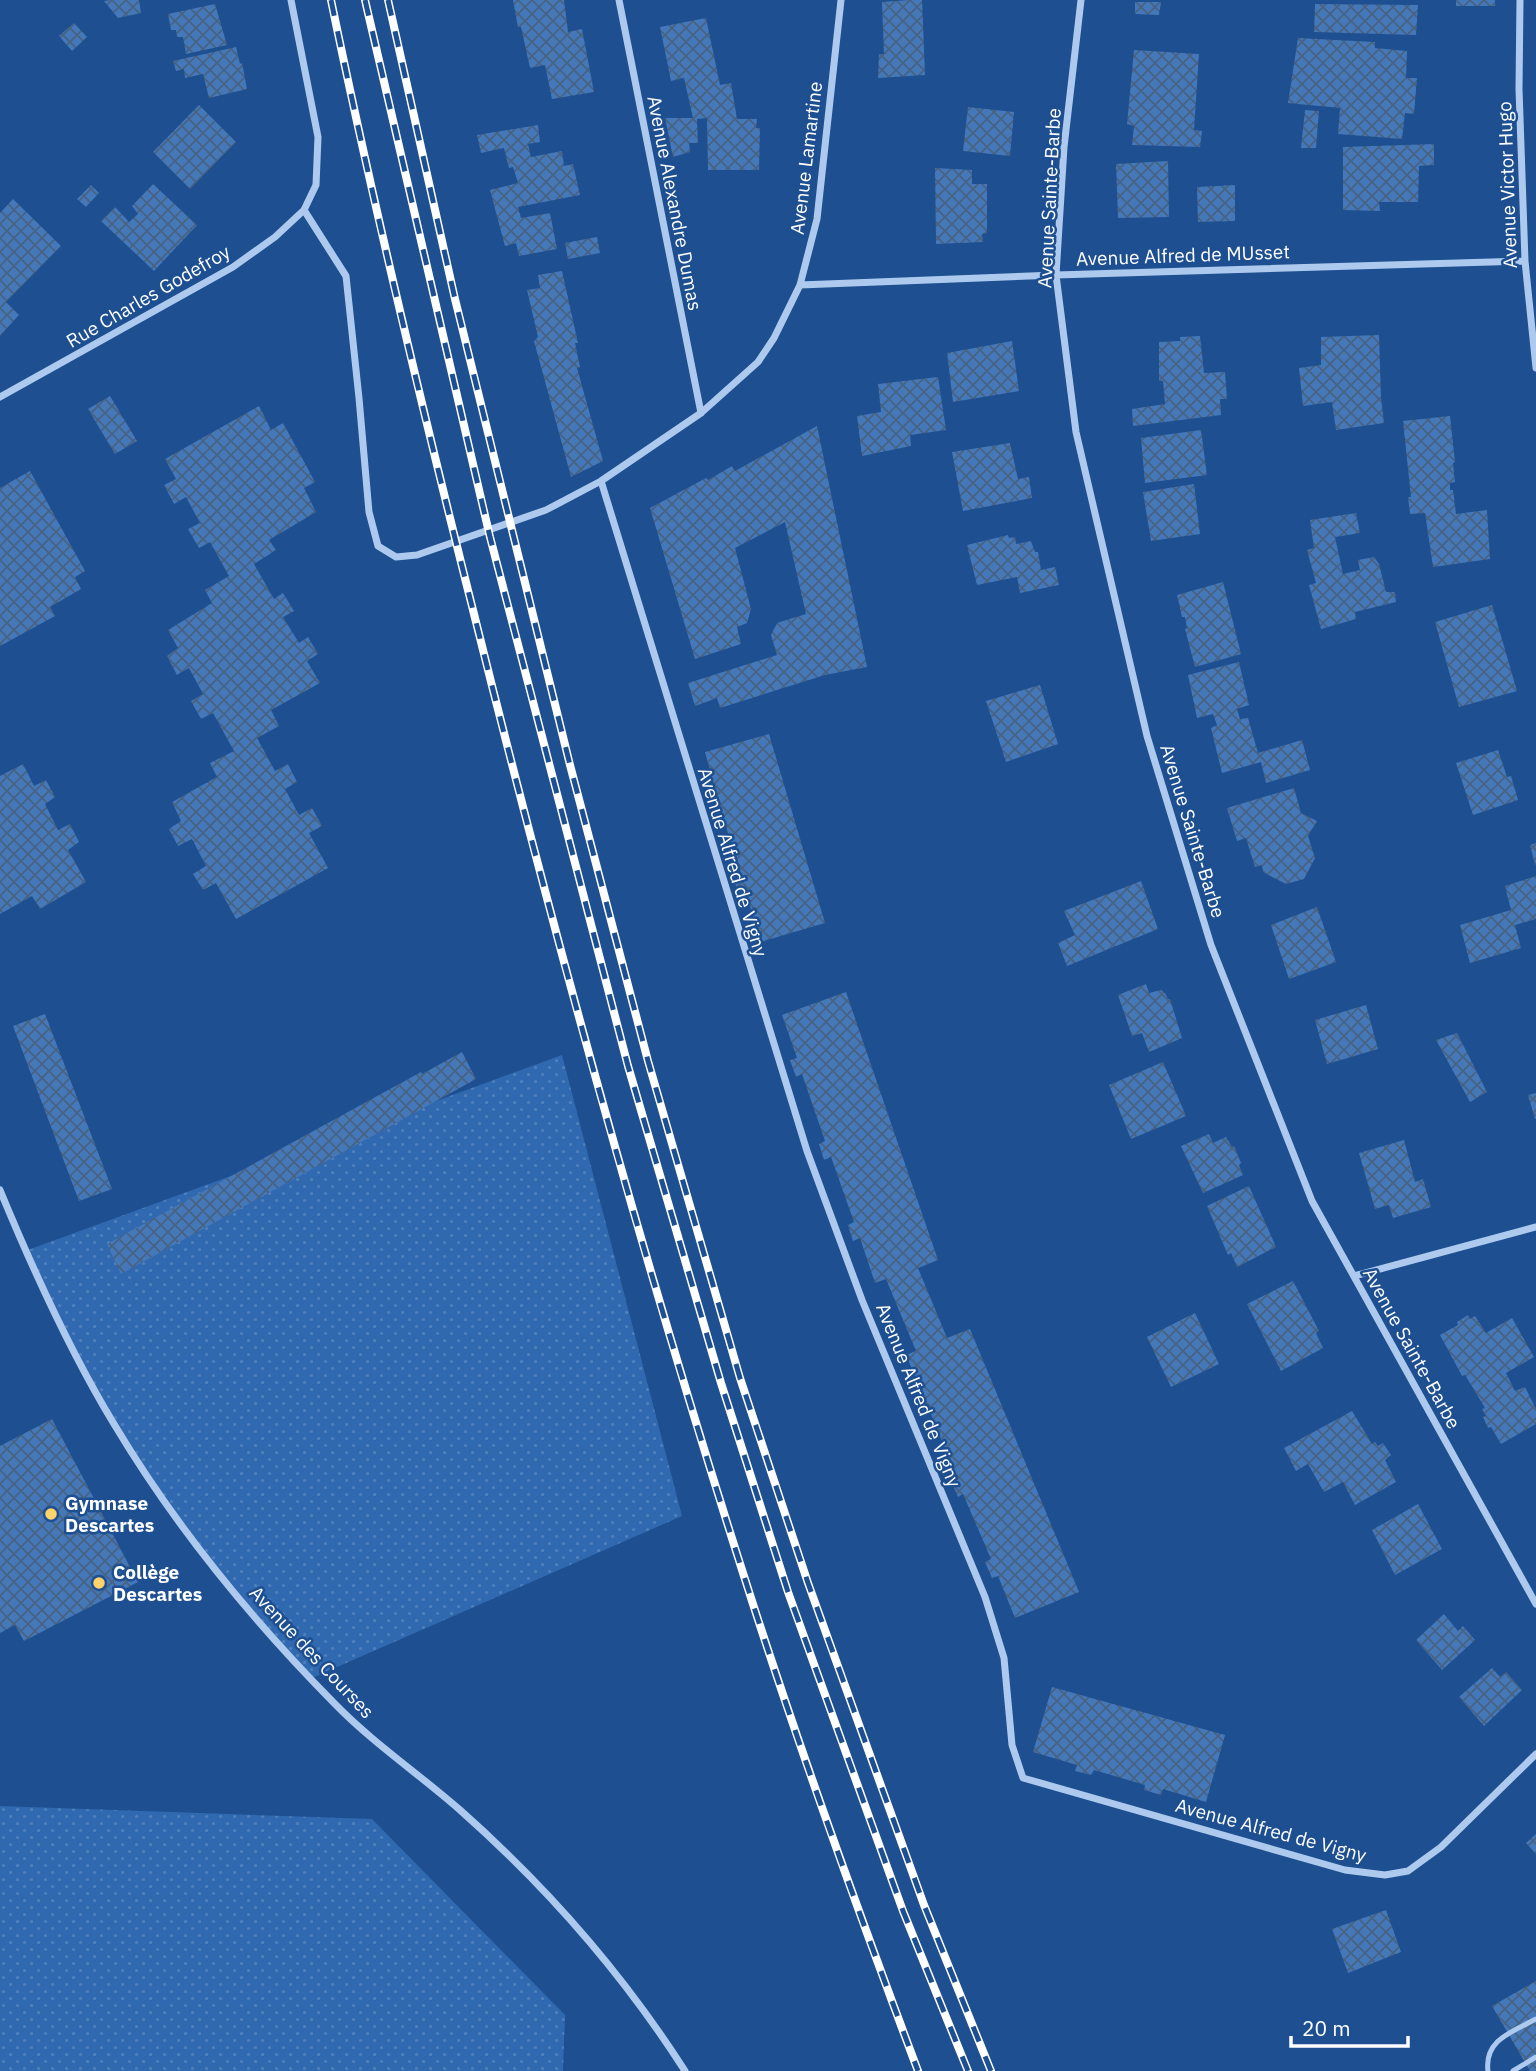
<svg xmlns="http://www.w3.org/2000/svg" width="1536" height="2071" font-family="'IBM Plex Sans',sans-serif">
<defs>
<pattern id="grass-dots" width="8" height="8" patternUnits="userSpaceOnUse" patternTransform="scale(1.75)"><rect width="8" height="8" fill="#3069af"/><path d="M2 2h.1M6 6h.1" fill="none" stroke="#4f80bb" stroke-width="1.8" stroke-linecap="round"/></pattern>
<pattern id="building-cross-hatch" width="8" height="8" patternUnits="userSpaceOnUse" patternTransform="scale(1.75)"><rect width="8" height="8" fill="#4578b9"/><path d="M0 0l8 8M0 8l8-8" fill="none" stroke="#486282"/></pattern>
</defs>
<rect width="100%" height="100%" fill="#1d4f91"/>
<path fill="url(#grass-dots)" d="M562,1055L682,1516L312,1678L201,1550L114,1424L25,1251Z
M0,1806L372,1819L565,2015L563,2071H0Z"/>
<path fill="url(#building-cross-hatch)" d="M111,0H139L141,13L118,18L104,1Z
M513,0H564L568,32L582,29L594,92L552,99L545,65L530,68L521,27H518Z
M909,0H922L925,75L878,78L879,54H884L882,2Z
M1456,0H1495V6H1456Z
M1135,2H1161L1159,15L1135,14Z
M215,4L227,45L186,54L183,37H177L176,30H171L168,14Z
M1315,4L1418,5L1416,35L1314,32Z
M706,18L720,85L731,83L737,119H757L756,128H760L759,170H708L707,118L697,119L698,143H689L690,152L673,157L665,118H693L684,78L671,81L660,27Z
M74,23L87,37L72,51L59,36Z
M1298,38L1375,42V48L1407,51L1406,78H1417L1414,114L1405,113L1402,139L1338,134L1340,108L1288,103Z
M236,47L240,64L242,63L247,89L209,98L203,74L185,78L184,69L176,71L173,61Z
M1134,50L1199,54L1194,130L1202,131L1200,147L1132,145L1134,126L1127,124Z
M199,105L236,142L190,189L153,152Z
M968,107L1014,112L1010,156L963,151Z
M1305,110L1319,111L1316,148H1301Z
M538,125L540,142L528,144L531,157L562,151L564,166L573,164L580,195L518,207L521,218L550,213L557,249L519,256L516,243L505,246L490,190L518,183L513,167L509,168L504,148L481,153L477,135Z
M1434,144V165L1419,166L1418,202H1379L1380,211L1343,210V147Z
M1168,161L1169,217L1118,218L1116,164Z
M935,168L972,170V184H987V233L982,234L983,242L936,244Z
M153,184L197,225L154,271L101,221L115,207L129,222L138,214L132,206Z
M91,185L99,193L86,207L77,199Z
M1235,185V221L1198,222L1197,187Z
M13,199L61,246L6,302L19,315L0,336V213Z
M597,237L600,253L568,259L565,243Z
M562,271L578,343H575L580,367L577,368L603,461L571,477L534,341L538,337L527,290L540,288L538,275Z
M1379,335L1381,397L1384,423L1336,430L1332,402L1303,406L1299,368L1321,365V337Z
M1200,336L1204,373L1225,372L1227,399H1220L1221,415L1133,426L1132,409L1165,404L1163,381H1159V342L1180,341V337Z
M1012,341L1019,391L953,402L947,353Z
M938,377L946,430L910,435L911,446L862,456L857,416L881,412L878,384Z
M110,396L137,441L115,454L88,409Z
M259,406L271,430L283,423L315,482L304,488L316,512L269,540L276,550L254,564L274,599L283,593L294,611L283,617L299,643L308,637L318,654L307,661L320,683L271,710L279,726L257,738L275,771L288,764L297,782L285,789L299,815L312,808L322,826L309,833L328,868L236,919L216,883L203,890L193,874L206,866L192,839L178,846L169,829L181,821L172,802L217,777L210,763L234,751L213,713L201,719L191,701L203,694L189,668L177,675L167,656L178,648L168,630L212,603L205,590L229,576L210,542L199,548L188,529L200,523L186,497L174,504L164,485L176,479L165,459Z
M1450,416L1455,462L1453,463L1455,482L1450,483V490H1453L1456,514L1487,510L1490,559L1433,567L1425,513L1410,514L1408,497H1411L1403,421Z
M817,426L867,667L825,675L720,708L717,698L695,706L688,683L777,655L771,635L777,623L806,614L785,522L735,548L751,609L747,623L737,627L741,644L695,659L650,508L706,478L708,480L732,466L735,471Z
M1201,430L1207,475L1145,483L1141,438Z
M1010,443L1018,479L1029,477L1032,498L963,511L952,452Z
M30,471L85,571L75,577L81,589L50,607L55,616L0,646V488Z
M1194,484L1200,534L1151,541L1143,492Z
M1356,513L1360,533L1335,537L1343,574L1360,570L1358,560L1374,557L1379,564L1386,592H1395L1396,602L1355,612L1356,619L1321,629L1309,585L1316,583L1307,550L1314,548L1310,520Z
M1008,535L1009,538L1015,537L1016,544L1031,541L1035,552H1038L1041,570L1055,567L1059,585L1020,593L1017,577L977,585L967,545Z
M1223,582L1241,654L1195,667L1185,629L1187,628L1185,617H1182L1177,595Z
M1492,605L1517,691L1459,707L1435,622Z
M1239,662L1249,705L1237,709L1240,719L1248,718L1258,753L1302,740L1310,770L1266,783L1261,762L1222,773L1211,728L1217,725L1213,714L1197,718L1188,675Z
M1040,685L1058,744L1006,762L986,701Z
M769,734L825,923L760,942L748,899L740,901L735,883L743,881L722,814L714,816L710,799L717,796L705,752Z
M1498,750L1507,777L1511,776L1518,800L1473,815L1456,763Z
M23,764L34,786L46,780L55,797L45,804L58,830L70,824L79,842L68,850L86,882L40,909L32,896L0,914V776Z
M1294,788L1301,813L1317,821L1308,836L1315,858L1304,879L1286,884L1263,872L1262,865L1255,867L1246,838L1237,841L1227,808Z
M1536,843V864L1535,865L1530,845Z
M1536,876V919L1515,925L1521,948L1470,963L1460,925L1511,910L1505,886Z
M1141,881L1158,929L1067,966L1058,943L1075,935L1064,911Z
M1317,907L1336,962L1289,979L1271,925Z
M1146,984L1149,993L1161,990L1165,993L1168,999H1170L1182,1038L1149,1052L1142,1033L1132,1036L1118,995Z
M846,992L938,1260L918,1268L947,1338L970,1329L1079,1592L1015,1618L998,1576L992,1578L985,1562L991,1559L963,1494L958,1497L951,1481L957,1479L931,1414L924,1416L917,1400L924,1397L906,1355L916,1351L886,1279L875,1283L860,1238L853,1241L848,1225L854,1222L831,1157L824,1160L819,1144L825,1141L802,1074L796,1077L790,1060L797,1058L782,1015Z
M1366,1005L1378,1049L1327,1064L1315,1020Z
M45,1014L112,1189L79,1201L13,1026Z
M1457,1033L1487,1092L1470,1102L1436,1040Z
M462,1052L476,1079L121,1274L107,1244L421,1072L422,1074Z
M1163,1062L1186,1116L1131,1139L1109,1085Z
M1536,1093V1119H1535L1528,1095Z
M1209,1134L1213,1143L1226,1137L1232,1147L1234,1146L1241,1163L1239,1165L1243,1175L1203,1193L1181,1146Z
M1404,1140L1415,1182L1423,1179L1431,1207L1393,1218L1389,1205L1375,1209L1359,1153Z
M1249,1186L1276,1247L1237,1267L1231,1253L1228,1255L1207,1206Z
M1293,1281L1319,1331L1316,1333L1323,1348L1281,1371L1247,1304Z
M1195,1313L1219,1364L1171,1387L1147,1337Z
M1468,1315L1470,1319L1475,1316L1486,1333L1512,1318L1534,1357L1506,1373L1515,1391L1525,1387L1536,1409V1424L1501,1444L1491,1427L1488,1428L1483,1417L1486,1416L1482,1409L1485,1408L1465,1375L1462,1376L1440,1335L1458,1325L1457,1322Z
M1352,1411L1372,1444L1375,1442L1378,1446L1383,1443L1391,1455L1385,1460L1396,1482L1355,1505L1343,1482L1324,1492L1308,1464L1296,1471L1284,1448Z
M52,1419L138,1582L24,1641L15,1625L0,1633V1446Z
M1418,1504L1442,1549L1395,1575L1372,1530Z
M1444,1614L1458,1631L1463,1626L1475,1640L1442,1670L1416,1640Z
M1492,1668L1500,1677L1506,1672L1522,1690L1484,1726L1459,1697Z
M1052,1687L1225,1735L1206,1802L1163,1789L1161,1795L1144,1790L1145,1785L1094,1770L1091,1775L1075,1771L1077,1765L1033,1752Z
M1536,1834V1854L1526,1843Z
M1386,1910L1401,1952L1348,1973L1332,1929Z
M1536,1981V2071H1530L1492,2006Z"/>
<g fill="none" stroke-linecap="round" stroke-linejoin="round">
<path stroke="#adcaee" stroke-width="5" d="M1488,2071C1484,2040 1512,2032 1536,2019
M1513,2071L1536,2057"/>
<path stroke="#adcaee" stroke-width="7" d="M619,0L701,413
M1081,0L1064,147L1056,275L1076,432L1147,736L1211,945L1312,1201L1536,1604
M1520,0L1519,89L1525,261L1536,368
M304,210L346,276L359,398L369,512L378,546L396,557L417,555L546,510L601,481L701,413L758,362L774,338L800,285L817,219L841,0
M800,285L1056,275L1525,261
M0,397L233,267L275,237L304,210L316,185L318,137L291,0
M601,481L807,1151L862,1300L985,1597L1004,1658L1012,1745L1023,1778L1345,1870L1385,1875L1408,1871L1441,1847L1536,1754
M0,1190C33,1270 69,1350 114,1424C175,1526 252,1620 335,1704C373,1743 419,1774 460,1810C547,1887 623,1974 685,2071
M1354,1276L1536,1227"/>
<defs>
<path id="rail" d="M331,0C374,208 424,416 476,622C558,951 648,1279 752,1601C803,1759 860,1916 918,2071
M365,0L490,537L628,1066L721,1383L788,1592L903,1911L968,2071
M388,0L455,299L570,765L648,1061L740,1378L808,1583L924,1905L991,2071"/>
</defs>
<use href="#rail" stroke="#fff" stroke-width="8"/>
<use href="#rail" stroke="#1d4f91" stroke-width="5" stroke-dasharray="16" stroke-linecap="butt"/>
</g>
<g fill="#fed36b" stroke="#1d4f91" stroke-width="2.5">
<circle cx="51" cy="1514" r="7"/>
<circle cx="99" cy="1583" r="7"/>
</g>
<g text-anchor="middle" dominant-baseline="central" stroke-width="5" stroke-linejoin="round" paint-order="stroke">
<g font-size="19" fill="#fff" stroke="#1d4f91">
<text transform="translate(806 158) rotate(-83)">Avenue Lamartine</text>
<text transform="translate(1507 185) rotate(-92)">Avenue Victor Hugo</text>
<text transform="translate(1049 198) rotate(-87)">Avenue Sainte-Barbe</text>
<text transform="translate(675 203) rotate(79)">Avenue Alexandre Dumas</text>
<text transform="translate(1183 255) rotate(-2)">Avenue Alfred de MUsset</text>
<text transform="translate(148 296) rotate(-30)">Rue Charles Godefroy</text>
<text transform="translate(1193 831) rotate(73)">Avenue Sainte-Barbe</text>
<text transform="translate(733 862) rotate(73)">Avenue Alfred de Vigny</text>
<text transform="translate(1412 1348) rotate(61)">Avenue Sainte-Barbe</text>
<text transform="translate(919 1395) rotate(68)">Avenue Alfred de Vigny</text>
<text transform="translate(312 1652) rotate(47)">Avenue des Courses</text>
<text transform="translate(1271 1830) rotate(15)">Avenue Alfred de Vigny</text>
</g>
<g font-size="19" font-weight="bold" fill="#fff" stroke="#1d4f91" text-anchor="start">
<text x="65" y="1503">Gymnase<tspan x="65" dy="22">Descartes</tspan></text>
<text x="113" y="1572">Collège<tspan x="113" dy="22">Descartes</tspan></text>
</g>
</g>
<path d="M1291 2036v10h117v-10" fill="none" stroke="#ffffff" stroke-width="3.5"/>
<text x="1302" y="2036" font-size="21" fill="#ffffff" stroke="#1d4f91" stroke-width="5" paint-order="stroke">20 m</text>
</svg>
